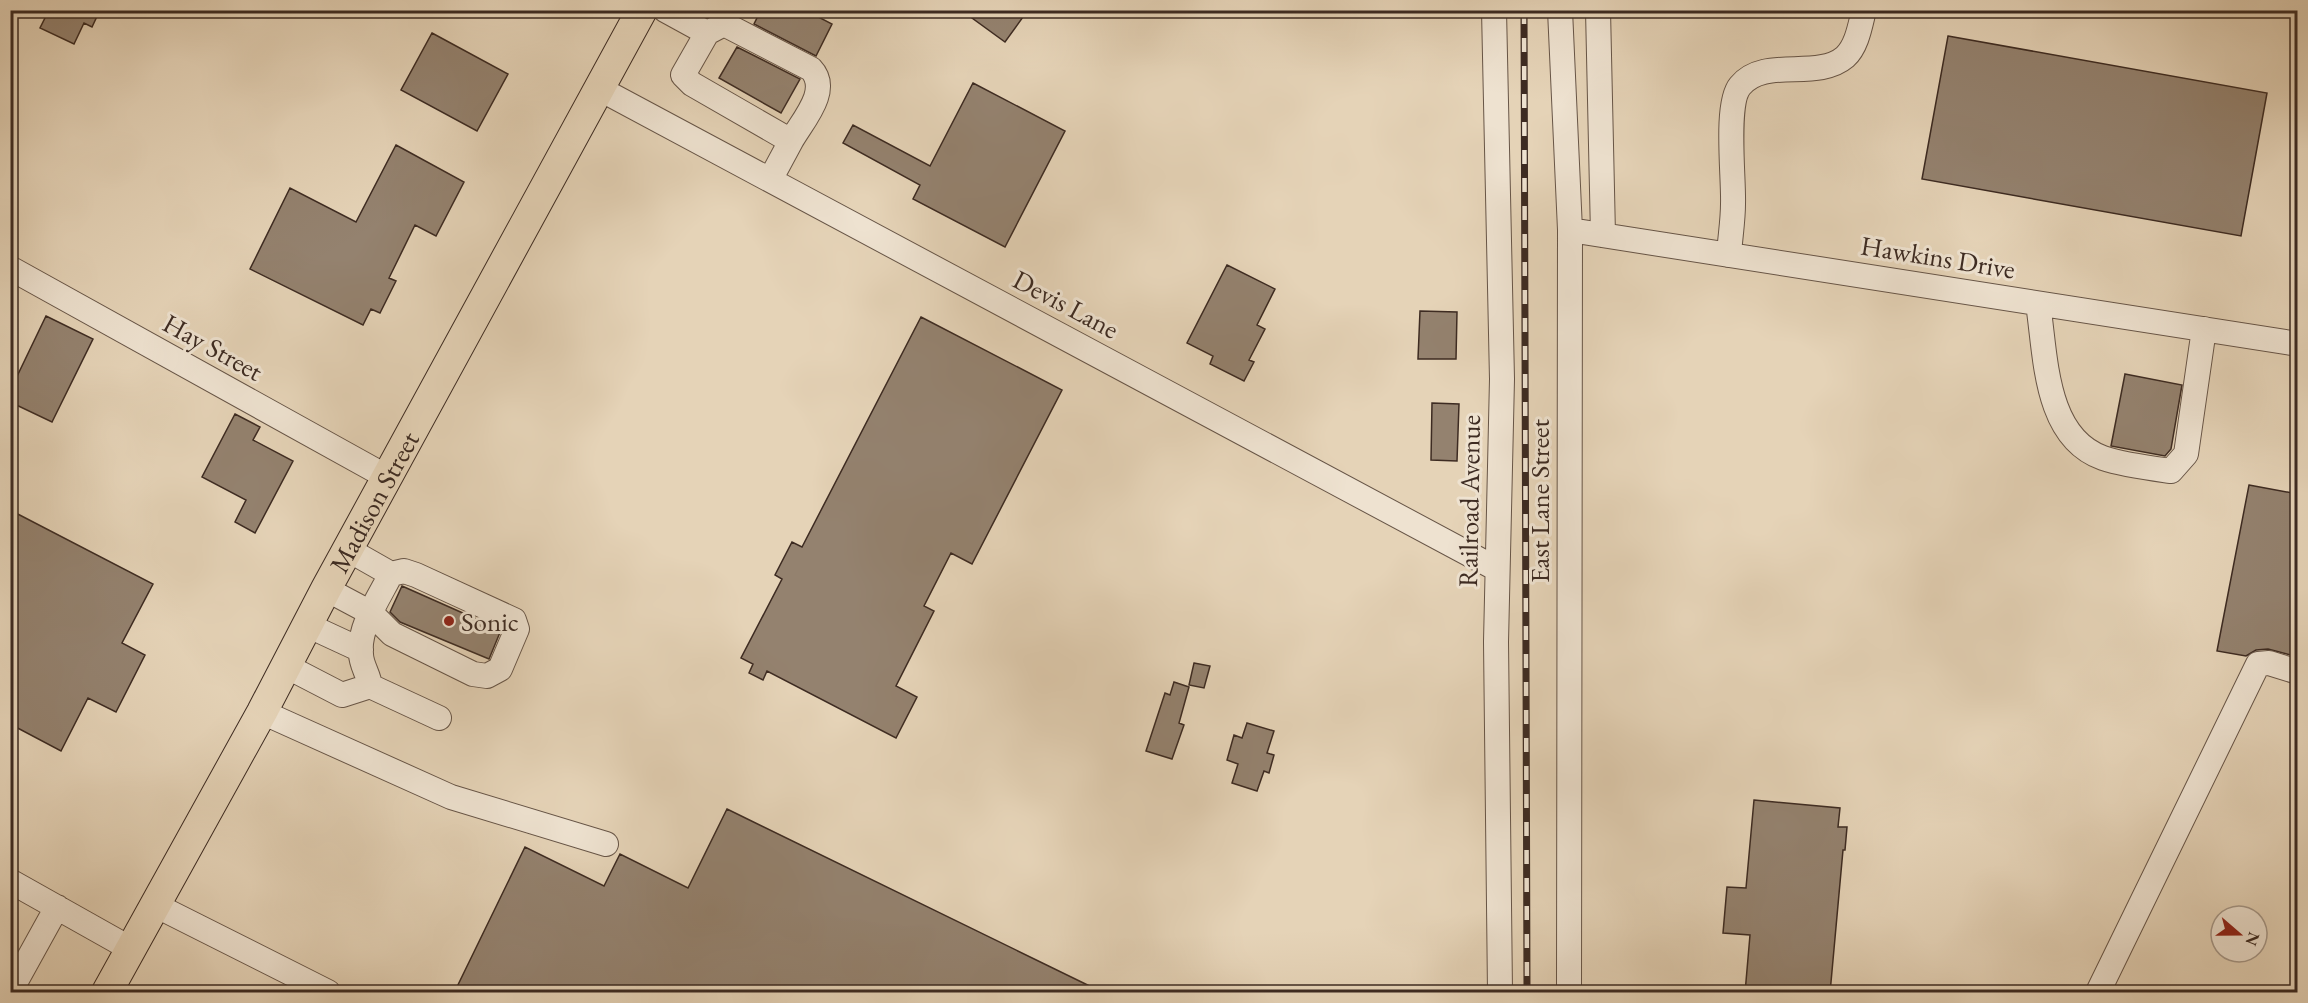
<svg xmlns="http://www.w3.org/2000/svg" width="2308" height="1003" font-family="'EB Garamond',serif">
<rect width="100%" height="100%" fill="#e5d3b7"/>
<filter id="stains"><feTurbulence type="fractalNoise" baseFrequency=".00333" numOctaves="4"/><feColorMatrix values="0 0 0 0 .2 0 0 0 0 .09 0 0 0 0 .02 0 0 0 .5 -.17"/></filter>
<radialGradient id="worn" r=".72"><stop offset=".6" stop-color="#630" stop-opacity="0"/><stop offset="1" stop-color="#630" stop-opacity=".3"/></radialGradient>
<path fill="#94826f" stroke="#3d2b22" stroke-width="1.5" d="M49,10H100L92,27L84,23L74,44L40,28Z
M761,10H805L832,24L816,56L754,24Z
M961,10H1028L1005,42Z
M432,33L508,74L477,131L401,90Z
M1948,36L2267,93L2241,236L1922,179Z
M737,47L800,79L781,113L719,78Z
M973,83L1065,131L1005,247L913,199L920,185L843,143L853,125L930,166Z
M396,145L464,182L436,236L415,225L389,278L396,281L380,313L371,309L363,325L250,269L290,188L356,222Z
M1227,265L1275,289L1257,325L1265,329L1249,360L1254,362L1244,381L1210,364L1213,356L1187,343Z
M1420,311L1457,312L1456,359H1418Z
M46,316L93,339L52,422L10,402V391Z
M921,317L1062,390L972,564L951,553L924,606L934,611L896,686L917,697L896,738L767,671L763,680L749,673L753,664L741,658L782,579L775,575L792,542L802,547Z
M2125,374L2182,385L2171,449L2165,456L2111,446Z
M1432,403L1459,404L1457,461L1431,460Z
M235,414L260,427L253,440L293,461L255,533L235,522L246,500L202,477Z
M2249,485L2298,494V657L2268,649L2256,650L2246,656L2217,651Z
M10,510L153,584L122,643L145,655L116,712L88,698L61,751L10,724V575L17,563L10,560Z
M402,586L501,630L489,659L400,622L390,612Z
M1194,663L1210,666L1204,688L1189,685Z
M1174,682L1189,687L1179,723L1184,725L1172,759L1146,751L1165,693L1170,695Z
M1247,723L1274,731L1267,753L1274,755L1269,773L1264,771L1257,791L1232,783L1238,764L1227,760L1234,735L1242,738Z
M1754,800L1840,808L1838,827H1847L1845,850H1843L1830,993H1745L1750,935L1723,933L1727,887L1746,888Z
M727,809L1104,993H454L525,847L604,886L620,854L688,888Z"/>
<g fill="none" stroke-linecap="round" stroke-linejoin="round">
<defs>
<path id="minor" d="M665,10L707,33L683,75L692,84L791,141L770,180
M1494,10L1502,379L1496,642L1500,992
M1560,10L1570,230L1569,992
M1598,10L1603,235
M707,33L724,24L811,69C831,90 803,120 791,141
M600,89L1495,568L1497,559
M1570,230L2298,344
M1729,255C1730,238 1733,221 1733,204C1734,178 1725,104 1740,86C1764,56 1817,81 1845,57C1857,46 1860,26 1864,10
M10,268L387,477
M2038,304C2046,355 2044,437 2103,458C2124,465 2149,468 2171,471L2186,454L2204,329
M347,549L391,574C380,596 358,627 361,654C361,665 369,675 370,686L439,718
M326,589L371,613L392,634L473,674L487,676L500,669L517,629L514,620L416,575L404,571L391,574
M307,625L361,650
M286,666L342,695L370,686
M262,712L451,797L606,844
M10,881L131,949
M155,905L328,992
M10,992L57,907
M2098,992L2258,664L2269,663L2298,672"/>
<g id="major">
<path id="s1" d="M107,992L262,712L326,589L642,10"/>
</g>
</defs>
<use href="#minor" stroke="#675547" stroke-width="26"/>
<use href="#major" stroke="#3d2b22" stroke-width="32"/>
<use href="#minor" stroke="#eee2d0" stroke-width="24"/>
<use href="#major" stroke="#e5d3b7" stroke-width="30"/>
<defs>
<path id="rail" d="M1524,10L1527,992"/>
</defs>
<use href="#rail" stroke="#3d2b22" stroke-width="7"/>
<use href="#rail" stroke="#eee2d0" stroke-width="4.5" stroke-dasharray="14" stroke-linecap="butt"/>
</g>
<circle fill="#8f2418" stroke="#eee2d0" stroke-width="2" cx="449" cy="621" r="6"/>
<g text-anchor="middle" dominant-baseline="central" stroke-width="6" stroke-linejoin="round" paint-order="stroke">
<g font-size="27" fill="#3d2b22" stroke="#eee2d0">
<text transform="translate(1938 257) rotate(9)">Hawkins Drive</text>
<text transform="translate(1066 304) rotate(28)">Devis Lane</text>
<text transform="translate(213 347) rotate(29)">Hay Street</text>
<text stroke="none"><textPath href="#s1" startOffset="558">Madison Street</textPath></text>
<text transform="translate(1469 501) rotate(-89)">Railroad Avenue</text>
<text transform="translate(1539 501) rotate(-90)">East Lane Street</text>
</g>
<g font-size="27" fill="#3d2b22" stroke="#eee2d0" text-anchor="start">
<text x="461" y="621">Sonic</text>
</g>
</g>
<rect width="2308" height="1003" fill="none" stroke="#e5d3b7" stroke-width="36"/>
<rect x="12" y="12" width="2284" height="979" fill="none" stroke="#3d2b22" stroke-width="3"/>
<rect x="18" y="18" width="2272" height="967" fill="none" stroke="#3d2b22" stroke-width="1.5"/>
<g transform="translate(2239 934) rotate(110)"><circle r="28" fill="#eee2d0" stroke="#a7998a" stroke-width="1.5"/>
<path d="M0-4.5L10 22L0 15L-10 22Z" fill="#8f2418"/>
<text y="-9" font-size="16" font-weight="bold" text-anchor="middle" fill="#3d2b22">N</text>
</g>
<rect width="100%" height="100%" filter="url(#stains)"/>
<rect width="100%" height="100%" fill="url(#worn)"/>
</svg>
